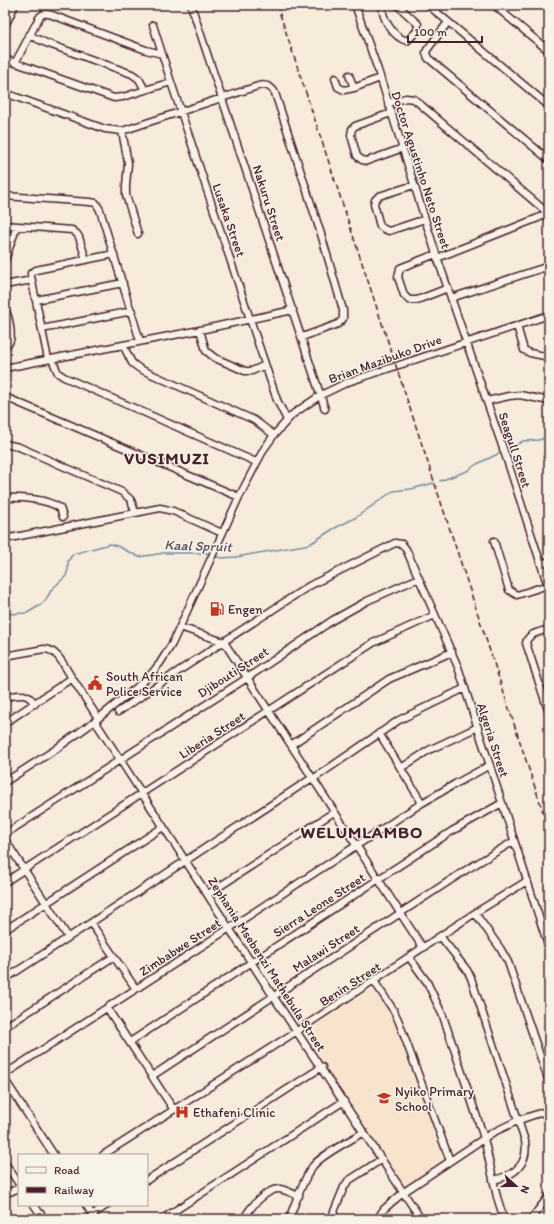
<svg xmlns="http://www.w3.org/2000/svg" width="554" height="1224" font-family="Itim,sans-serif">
<rect width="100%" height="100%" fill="#f7ecdb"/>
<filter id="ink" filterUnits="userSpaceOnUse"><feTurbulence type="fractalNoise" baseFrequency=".025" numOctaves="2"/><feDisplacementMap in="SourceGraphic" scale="8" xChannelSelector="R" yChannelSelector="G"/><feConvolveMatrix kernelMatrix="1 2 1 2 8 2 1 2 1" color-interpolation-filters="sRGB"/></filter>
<g filter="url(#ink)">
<path fill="#f8e3cc" d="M369,991L374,992L391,1013L443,1158L441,1163L409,1186L401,1183L308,1038L309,1031Z"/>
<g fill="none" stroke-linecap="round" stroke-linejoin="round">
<path stroke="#738da1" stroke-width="1.5" d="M505,451L523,441L539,440L549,436
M440,481L467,471L477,464L502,452
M215,556L221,558L236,557L310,544L333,529L355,518L393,491L411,489L434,483
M5,614L27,613L39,606L45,601L52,589L66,576L68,569V561L73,554L110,544L117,546L139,557L164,553H206L211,555"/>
<defs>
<path id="minor" d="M191,5L325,409
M355,5L378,70L436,254L508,463L549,589
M382,5C382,19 393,37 407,41L417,31L418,24L397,5
M428,5L549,106
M494,5L549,51
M448,22L427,50L426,53L428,58L549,160
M153,25L171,82L277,400L287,420
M5,26L15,5
M29,35L46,43L132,74L139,79L145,90
M5,59L114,98L123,97L171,82
M15,63L39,18C42,13 46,13 52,15L146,50L162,54
M349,75L354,88
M335,78L338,87L344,90L354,88L380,78
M5,93L105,129L122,131L258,86C266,84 272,87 275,93L321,234L343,310V319L338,324L302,337
M388,103L406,98L414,99L549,214
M391,113L355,126L352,129L351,135L357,156L362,160L367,161L403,148
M122,131L128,163L126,186V195L138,234
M414,185L379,196L375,200L374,204L380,226L384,229L389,231L425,219
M5,196L90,202L96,203L100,210L140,341
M5,225L72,230L77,234L79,237L86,260
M436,254L400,268L398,277L404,295L409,300H417L448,288
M437,258L538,218L549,212
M5,260L17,226
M5,285L32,280
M451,298L549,266
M36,300L123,283
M5,309C9,316 13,336 9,343L5,345
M517,326L524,350L530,353L549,357
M42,329L132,311
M200,330L206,351L215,358L245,371H252L265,365
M123,345L132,363L140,369L254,420L274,435
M48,359L31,277V273L36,270L114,254
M52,359L58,373L64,377L256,462
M5,368L200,330L293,310
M5,397L239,497
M487,401L509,396L520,395L549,401
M5,444L19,447L122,492L131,500L135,512
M5,498C21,497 47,499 60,508L63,517
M5,526L8,539
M5,539L160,508L173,511L222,533
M494,541L509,590L517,595L548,585
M541,564L549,561
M180,627L224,642L423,948
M549,629C540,632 528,633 526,643L549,713
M5,656L44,649C58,649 65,668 72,678
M5,697C18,695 27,691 35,704
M118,712L177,672L309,586L395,543L402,544L406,549L458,667L549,948
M95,721L273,996L421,1219
M5,723L72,678L98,718
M379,733L422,803
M291,745L389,679L452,652
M401,768L429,750L478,727
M313,779L399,720L465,688
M5,782L56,749L95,721L137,687L152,673L160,663L172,644L239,497L264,449L274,435L293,414L321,395L348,382L549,315
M5,834L247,678L333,620L367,601L419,578
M5,840L68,937
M5,882L373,643L435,615
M208,894L334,812
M475,913L500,948L508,962L549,1082
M91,923L136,989
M5,930L163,827
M440,936L467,970L471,978L525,1141C529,1164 514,1176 493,1180
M409,957L427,982L443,1016L484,1138L497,1197L504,1219
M5,979L312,778
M374,981L394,1011L399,1022L450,1161
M107,1008L174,1110
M5,1027L113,957
M130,1042L452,831L502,803
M5,1074L422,803L455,784L490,765
M152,1076L466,870L514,841
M5,1080L54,1155
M103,1155L297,1031L475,913L527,881
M5,1163L19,1184
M147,1180L322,1067
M5,1194L19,1188
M34,1205L44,1219
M86,1205L95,1219
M92,1215L107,1205
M35,1219L41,1214
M162,1219L344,1101
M244,1219C249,1208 267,1188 280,1189C286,1190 293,1194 299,1196
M289,1219C295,1204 304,1177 313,1166C321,1155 351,1140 364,1132
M331,1219L344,1187L348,1181L382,1159
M377,1219L384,1209L404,1192L492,1133L519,1120L549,1110
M531,1219L549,1196"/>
</defs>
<use href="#minor" stroke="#4a1f2b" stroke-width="9"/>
<use href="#minor" stroke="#f7f3e8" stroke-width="6"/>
<path stroke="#4a1f2b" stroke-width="1.5" stroke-dasharray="6 3" stroke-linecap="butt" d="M277,5L549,830"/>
</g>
</g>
<defs>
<symbol id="fuel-bare" viewBox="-9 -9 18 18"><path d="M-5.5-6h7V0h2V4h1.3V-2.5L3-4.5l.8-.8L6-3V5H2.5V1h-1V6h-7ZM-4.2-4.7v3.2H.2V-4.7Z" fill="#c8321e" stroke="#f7f3e8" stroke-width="2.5" paint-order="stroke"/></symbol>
<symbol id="civic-bare" viewBox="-9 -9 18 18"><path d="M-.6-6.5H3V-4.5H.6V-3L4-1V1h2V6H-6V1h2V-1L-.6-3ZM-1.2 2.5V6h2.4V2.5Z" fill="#c8321e" stroke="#f7f3e8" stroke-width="2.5" paint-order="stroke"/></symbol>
<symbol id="school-bare" viewBox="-9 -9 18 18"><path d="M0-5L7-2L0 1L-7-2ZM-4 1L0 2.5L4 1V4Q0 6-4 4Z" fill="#c8321e" stroke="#f7f3e8" stroke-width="2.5" paint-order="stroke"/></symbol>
<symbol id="hospital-bare" viewBox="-9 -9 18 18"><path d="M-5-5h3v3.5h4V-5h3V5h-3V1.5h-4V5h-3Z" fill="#c8321e" stroke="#f7f3e8" stroke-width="2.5" paint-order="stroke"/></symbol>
</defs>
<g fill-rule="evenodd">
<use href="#fuel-bare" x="207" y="599" width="20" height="20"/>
<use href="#civic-bare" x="85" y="673" width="20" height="20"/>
<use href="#school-bare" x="374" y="1088" width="20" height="20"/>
<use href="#hospital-bare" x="172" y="1102" width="20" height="20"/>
</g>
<g text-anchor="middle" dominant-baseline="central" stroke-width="3" stroke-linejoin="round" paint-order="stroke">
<g font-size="13" fill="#4a1f2b" stroke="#f7f3e8">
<text transform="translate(421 170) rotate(72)">Doctor Agustinho Neto Street</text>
<text transform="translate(269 203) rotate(72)">Nakuru Street</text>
<text transform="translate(229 220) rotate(71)">Lusaka Street</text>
<text transform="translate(385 359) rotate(-20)">Brian Mazibuko Drive</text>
<text transform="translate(515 450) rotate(72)">Seagull Street</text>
<text transform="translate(233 672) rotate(-33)">Djibouti Street</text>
<text transform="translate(212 735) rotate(-33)">Liberia Street</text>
<text transform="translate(493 740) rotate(72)">Algeria Street</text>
<text transform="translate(319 905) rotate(-33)">Sierra Leone Street</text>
<text transform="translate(180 947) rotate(-33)">Zimbabwe Street</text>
<text transform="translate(326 948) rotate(-33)">Malawi Street</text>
<text transform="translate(267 964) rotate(57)">Zephania Msebenzi Mathebula Street</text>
<text transform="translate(350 984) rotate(-33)">Benin Street</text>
</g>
<g font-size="13" fill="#4a1f2b" stroke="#f7f3e8" text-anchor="start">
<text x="228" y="609">Engen</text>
<text x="106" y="676">South African<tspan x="106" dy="15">Police Service</tspan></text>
<text x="395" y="1091">Nyiko Primary<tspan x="395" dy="15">School</tspan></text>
<text x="193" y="1112">Ethafeni Clinic</text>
</g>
<g font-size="14" font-style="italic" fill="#5b4d5c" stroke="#f7f3e8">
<text transform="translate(198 546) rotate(2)">Kaal Spruit</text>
</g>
<g font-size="17" font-weight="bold" letter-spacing="1" fill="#4a1f2b" stroke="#f7f3e8">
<text x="167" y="458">VUSIMUZI</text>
<text x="362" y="832">WELUMLAMBO</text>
</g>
</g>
<rect width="554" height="1224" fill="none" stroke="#f7f3e8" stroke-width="20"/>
<rect x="10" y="10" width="534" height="1204" fill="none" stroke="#4a1f2b" stroke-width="1.5" filter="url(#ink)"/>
<rect x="18" y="1154" width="130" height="52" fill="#f7f3e8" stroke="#b29e9c"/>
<rect x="26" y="1167" width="20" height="6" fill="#f7f3e8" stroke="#b29e9c"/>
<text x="54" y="1174" font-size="12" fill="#4a1f2b">Road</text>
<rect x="26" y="1187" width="20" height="6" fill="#4a1f2b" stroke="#b29e9c"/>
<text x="54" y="1194" font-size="12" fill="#4a1f2b">Railway</text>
<g transform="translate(516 1186) rotate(111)" stroke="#f7f3e8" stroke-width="3" paint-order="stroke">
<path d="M0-3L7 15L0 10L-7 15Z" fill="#4a1f2b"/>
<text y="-6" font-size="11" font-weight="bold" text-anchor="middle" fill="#4a1f2b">N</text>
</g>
<path d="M408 36v6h74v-6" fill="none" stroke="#4a1f2b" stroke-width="2"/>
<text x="414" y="36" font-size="12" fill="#4a1f2b" stroke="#f7f3e8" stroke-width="3" paint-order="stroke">100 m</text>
</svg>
